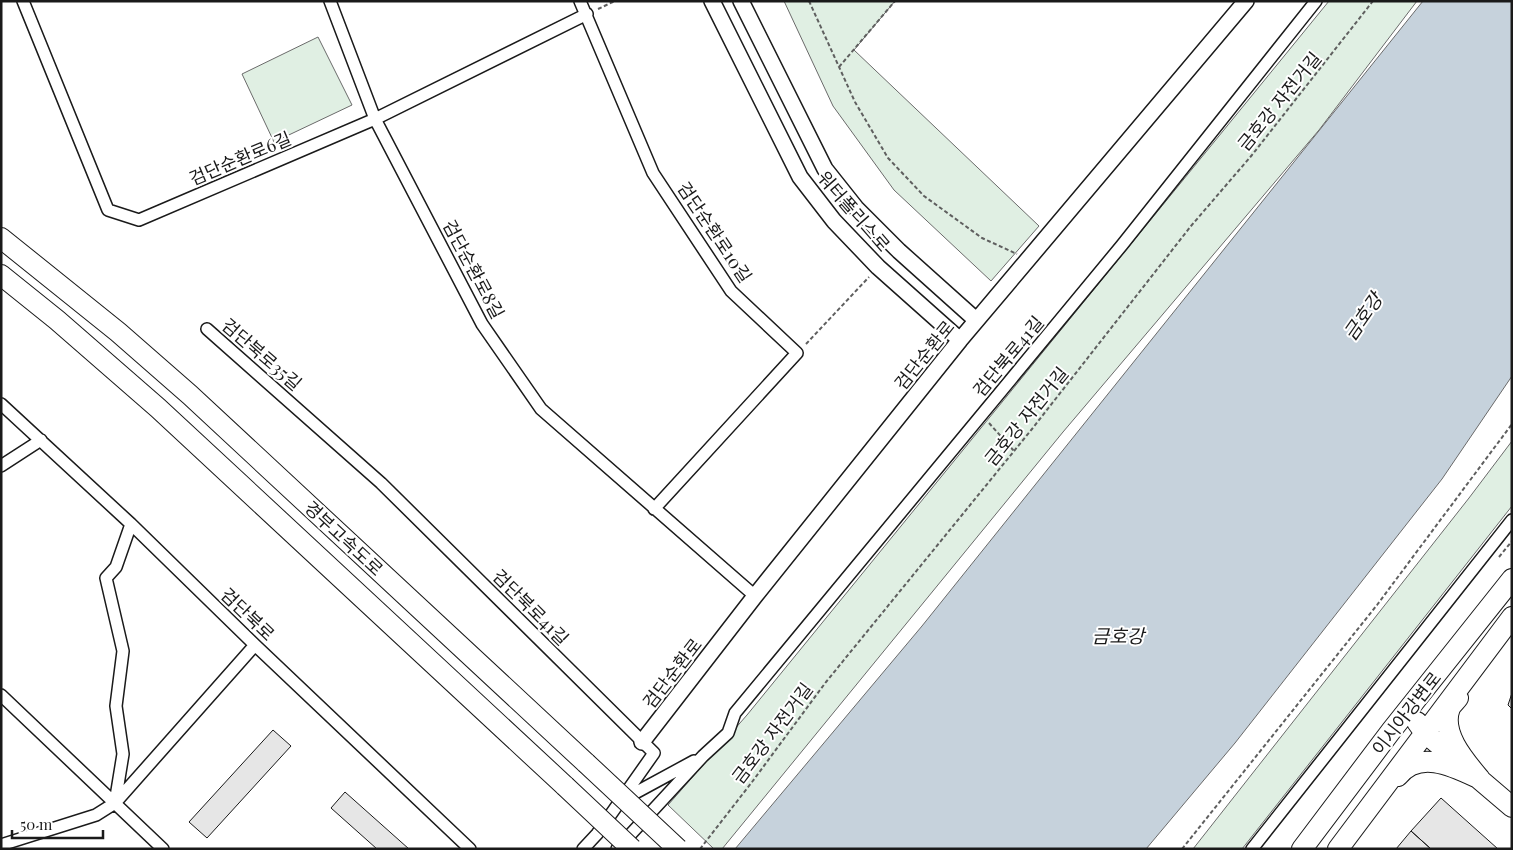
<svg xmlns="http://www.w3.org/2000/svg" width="1513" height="850" font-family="'Playfair Display','Noto Sans KR',serif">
<rect width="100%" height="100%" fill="#fff"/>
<path fill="#e0efe3" stroke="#6a6a6a" d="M784,1H895L854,50L1039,226L991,281L894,190L833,106Z
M1329,1H1417L1319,130L1063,432L722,849H714L668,805L747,715Z
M318,37L352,105L274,142L242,74Z
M1512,441V506L1242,849H1193L1469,498Z"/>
<path fill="#c6d2dc" stroke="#6a6a6a" d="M1423,1H1512V376L1442,479L1235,743L1146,849H735L922,626Z"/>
<path fill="#e6e6e6" stroke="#1a1a1a" d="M1512,693V709L1508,705Z
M273,730L291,746L207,838L189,822Z
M345,792L409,849H377L331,808Z
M1441,798L1498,849H1431L1411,831Z
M1411,831L1431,849H1396Z"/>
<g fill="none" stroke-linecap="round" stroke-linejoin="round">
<defs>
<path id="street" d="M23,1L108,210L139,220L375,119L587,14
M330,1L375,119L482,324L541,409L755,596
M580,1L653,173L731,291L797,353L654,509
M207,329L381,483L654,753L597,834L583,849
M1,404L131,524L255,645L470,849
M1,466L41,440
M1,695L163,849
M624,799L694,761
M115,803L123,754L116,706L123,651L106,578L116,567L131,524
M1,845L96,815L115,803L255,645
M617,849L703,756L728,733L735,713L1122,245L1316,1
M1252,849L1512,520"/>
<path id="secondary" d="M712,1L800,177L834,221L878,267L960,340
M741,1L825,169L856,208L899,251L976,320
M642,742L755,596L960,340L1246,1"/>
<path id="highway" d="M1,238L118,332L190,395L586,763
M1,275L57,320L158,408L565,786
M1458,698C1456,701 1452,704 1450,708C1440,733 1465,761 1480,779
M1417,722L1424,732L1512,807
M1398,776C1418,750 1451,765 1476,777
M1302,849L1391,731L1512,579
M1338,849L1512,617"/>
</defs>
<use href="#street" stroke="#1a1a1a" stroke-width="14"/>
<use href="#secondary" stroke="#1a1a1a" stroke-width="18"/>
<use href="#highway" stroke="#1a1a1a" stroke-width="22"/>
<path stroke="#5f5f5f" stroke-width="2" stroke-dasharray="4 2.5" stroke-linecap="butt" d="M809,1L855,102L888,158L924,196L982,238L1017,254
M598,9L615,1
M839,67L895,1
M806,344L869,277
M989,423L1014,451
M1499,557L1512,541
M700,849L752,782L826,682L1032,429L1191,226L1252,155L1373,1
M1182,849L1377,605L1512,424"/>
<use href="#street" stroke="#fff" stroke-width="11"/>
<use href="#secondary" stroke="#fff" stroke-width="15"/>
<use href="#highway" stroke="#fff" stroke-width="20"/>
<defs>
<path id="highway-bridge" d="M586,763L678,849
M565,786L632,849"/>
</defs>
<use href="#highway-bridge" stroke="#1a1a1a" stroke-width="22" stroke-linecap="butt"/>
<use href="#highway-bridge" stroke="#fff" stroke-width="20"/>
</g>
<g text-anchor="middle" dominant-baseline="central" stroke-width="4" stroke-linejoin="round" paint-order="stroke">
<g font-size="18" fill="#1a1a1a" stroke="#fff">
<text transform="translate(1279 101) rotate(-51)">금호강 자전거길</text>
<text transform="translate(240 158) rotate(-23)">검단순환로6길</text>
<text transform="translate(854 211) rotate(49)">워터폴리스로</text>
<text transform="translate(715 232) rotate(56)">검단순환로10길</text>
<text transform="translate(474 269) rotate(62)">검단순환로8길</text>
<text transform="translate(262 354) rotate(41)">검단북로35길</text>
<text transform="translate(924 355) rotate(-51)">검단순환로</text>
<text transform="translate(1008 356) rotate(-50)">검단북로41길</text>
<text transform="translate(1026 416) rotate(-51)">금호강 자전거길</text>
<text transform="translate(344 538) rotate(43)">경부고속도로</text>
<text transform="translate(531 607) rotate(45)">검단북로41길</text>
<text transform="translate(248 614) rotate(44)">검단북로</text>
<text transform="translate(672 673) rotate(-52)">검단순환로</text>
<text transform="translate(1406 713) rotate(-52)">이시아강변로</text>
<text transform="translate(772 733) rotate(-53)">금호강 자전거길</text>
</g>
<g font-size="19" font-style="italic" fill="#1a1a1a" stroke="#fff">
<text transform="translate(1362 316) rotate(-55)">금호강</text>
<text x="1118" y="635">금호강</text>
</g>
</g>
<rect width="1513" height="850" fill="none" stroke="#1a1a1a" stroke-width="5"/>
<path d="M12 830v8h91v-8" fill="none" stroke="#1a1a1a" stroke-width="2.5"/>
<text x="20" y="830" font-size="15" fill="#1a1a1a" stroke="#ffffff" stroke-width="4" paint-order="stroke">50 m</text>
</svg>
